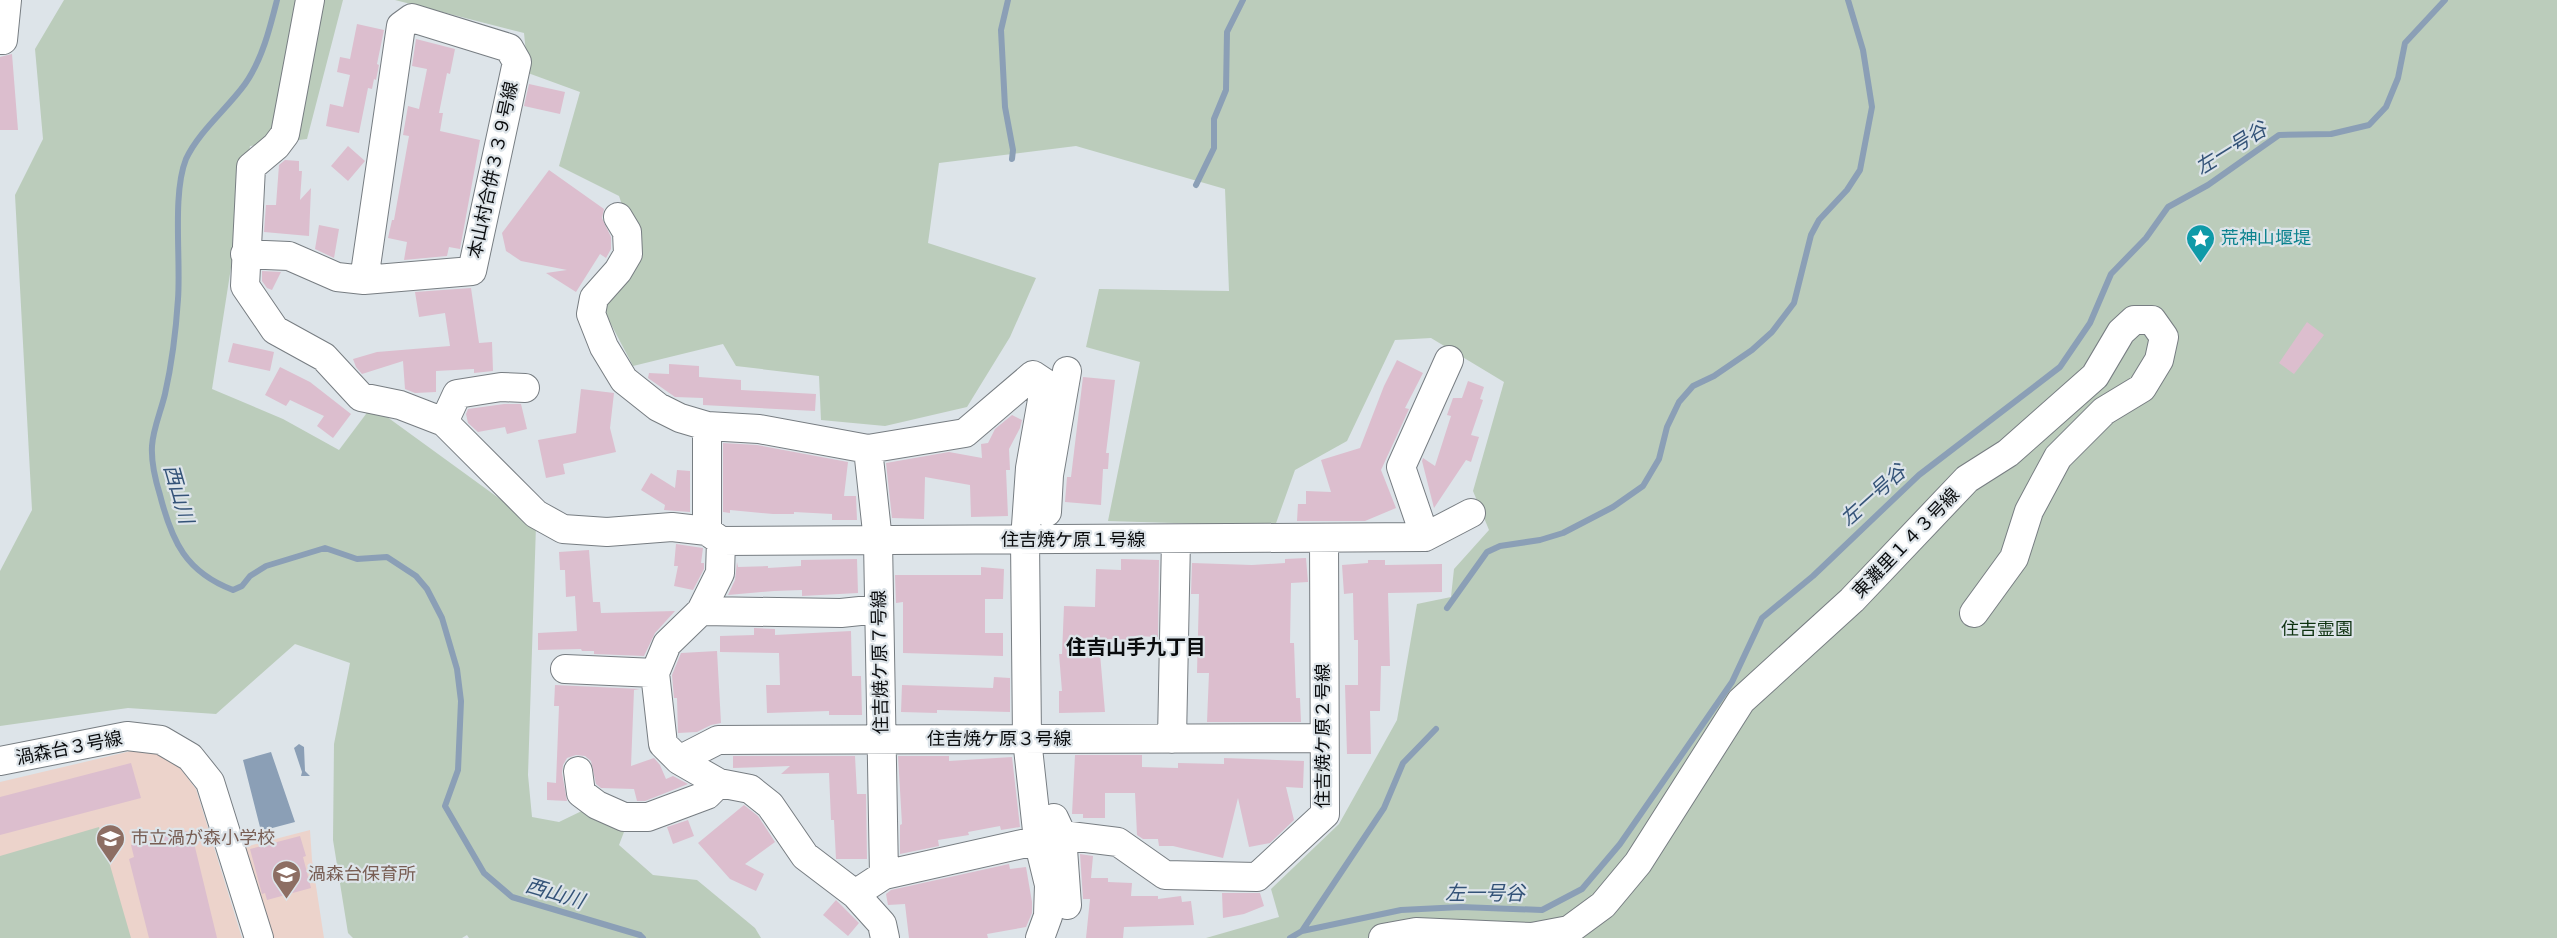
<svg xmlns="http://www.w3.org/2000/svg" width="2557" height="938" font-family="Helvetica,'Noto Sans JP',sans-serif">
<rect width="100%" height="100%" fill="#dde4e9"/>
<path fill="#ecd3cb" d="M131,751L156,753L180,768L196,789L242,938H0V782Z
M310,830L312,860L324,938H267L241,848Z"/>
<path fill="#bcb" d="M64,0H343L307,139L250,146L212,389L283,419L339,450L372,406L536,525L528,775L532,817L559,822L590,807L627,824L619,845L653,875L697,880L755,928L761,938H469L467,935L462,938H353L348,933L333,840L334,744L350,663L295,644L216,714L128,708L0,726V571L32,510L15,195L43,139L35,49Z
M395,0H2557V938H1206L1279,917L1271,889L1339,824L1397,720L1417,604L1451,597L1454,569L1489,530L1473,491L1504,382L1431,338L1395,340L1347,441L1295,470L1275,526L1108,521L1140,362L1086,347L1099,289L1229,291L1225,189L1076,146L939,163L928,243L1036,278L1010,337L967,407L885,426L821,420L819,376L736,366L723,344L633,366L603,309L639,255L619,196L559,166L580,92L528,73L524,33Z
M99,827L131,938H0V856Z"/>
<path fill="#8b9fb6" d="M299,744L304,747L305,771L310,776H301L302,772L294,748Z
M271,752L295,822L261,831L243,760Z"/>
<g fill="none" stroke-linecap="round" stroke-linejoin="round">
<path stroke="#8b9fb6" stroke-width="6" d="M277,0C270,28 262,60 245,84C227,109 199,131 186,159C172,194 181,260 178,299C176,330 172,363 165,394C161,411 153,429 152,446C151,463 155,479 160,495C172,542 186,572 233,590L242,586L250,576L266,566L325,548L357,559L387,557L416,576L427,589L442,618L457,669L461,701L458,770L445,806L484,873L512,897L640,935L643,938
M1008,0L1001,30L1005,107L1013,150L1012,159
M1196,185L1214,148V119L1226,90L1227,32L1243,0
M1447,608L1487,552L1500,546L1540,540L1563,533L1613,507L1643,486L1659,459L1667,427L1679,402L1693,386L1714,376L1752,350L1772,332L1794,303L1811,235L1819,220L1847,190L1860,170L1872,107L1863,50L1848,0
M1302,931L1384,808L1403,763L1436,729
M1290,938L1302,931L1401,910L1461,907L1542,910L1582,889L1620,844L1732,682L1762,618L1813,576L1919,475L2060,367L2090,323L2111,274L2146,238L2168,207L2208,185L2279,135L2331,134L2369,125L2386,107L2398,78L2405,43L2445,0"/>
</g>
<path fill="#dcbece" d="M357,24L384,30L377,64L379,65L376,80L374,79L372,89L368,88L359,133L326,126L330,104L343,107L350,75L337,72L340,57L350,59Z
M416,39L455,49L450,74L447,73L439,113H443L440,131L480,140L460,249L449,247L447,256L404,260L407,242L388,238L392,220H394L409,136L403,135L408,106L419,109L427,69L412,66Z
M12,54L18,130H0V57Z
M529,84L565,92L560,114L524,106Z
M348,146L365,161L348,181L331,166Z
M285,160L299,161V171H302L300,200L311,188L309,236L264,232L266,205H276L279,165Z
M549,170L604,209L602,218L611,237V249L606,258L600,254L576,292L546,273L567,270L521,261L506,251L502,233Z
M319,225L339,229L334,258L315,249Z
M262,271L281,272L272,290L267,288L262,281Z
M471,288L479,343L492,342L493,371L474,373V369L436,371V392L415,393L405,389L403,361L362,374L356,367L353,359L377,352L450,346L445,313L419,317L415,292Z
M2307,322L2324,335L2294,374L2279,363Z
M233,343L274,352L270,371L228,362Z
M1397,360L1423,373L1405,408L1409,409L1381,470L1396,508L1365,521H1297L1298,504H1306V491L1331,492L1321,460L1360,448L1384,386Z
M669,364L699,366V377L741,380V390L816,394L815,411L703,405V398L675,397L648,378L649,373L669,374Z
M280,367L310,382L351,414L333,438L317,426L324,416L290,400L286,406L265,395Z
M1083,377L1115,380L1106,453H1109L1108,469H1103L1101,505L1065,502L1067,477H1071Z
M1468,381L1484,387L1480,399L1483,400L1471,435L1479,437L1471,462L1466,460L1434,508L1422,461L1423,458L1435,466L1451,416L1447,415L1453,398H1462Z
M581,389L614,393L610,428L616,452L563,464L565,474L546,478L538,440L576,433Z
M504,404H521L527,429L507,434L505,427L478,432L468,423L466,414L468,409Z
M1012,415L1022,420L1020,428L1009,449L1010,470H1006L1008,516L971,517L970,485L925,477L924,519L892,518L886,463L949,452L982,458L981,444L988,443L995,429Z
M723,443L757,445L848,462L844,496H856L857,520H832V514L794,512V514H773L730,510V513L723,512Z
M677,470L690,471V512L664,510L665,505L641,490L651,473L675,488Z
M676,544L703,548L701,563H704V569L693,590L674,586L678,566H674Z
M589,550L593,602H600L601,613L675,611L655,633L644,656L594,654V651H582L581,649L538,650V633L577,631L575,596L566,597L565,570H560L559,552Z
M1306,558L1308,582L1291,583L1290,643H1294L1296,698H1300L1301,722H1207L1209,673H1197L1199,594H1191L1192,563L1252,565L1285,563V559Z
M857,559L858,593L802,596V590L774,591L728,595L735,580L737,562L738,567L768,566V568L801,566V560Z
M1121,559L1159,560L1158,637L1136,636V640L1104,639V642H1099L1105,712L1059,713V691H1062L1059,654H1062L1064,606L1095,607L1096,569L1121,570Z
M1368,560H1385V565L1442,564V592L1388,593L1390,666H1381L1380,711H1370L1371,754H1347L1345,685H1358V640H1354L1353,593L1344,594L1342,565L1368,563Z
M981,567L1004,569L1003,599H985V633H1003V656L903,653V602L896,603L895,575H981Z
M754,628L775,629V635L851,631L852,676H861L862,715H829V711L767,713L766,685H780L779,653L720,652V636L754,635Z
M717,651L721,723L711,725L697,732L678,733L677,698H674L672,675L681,653Z
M994,677L1010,678V712L937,710V713L901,712L902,685L993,688Z
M555,685L640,689L634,690L631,766L654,758L660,765L666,779L673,776L688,784L645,801H637L634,789L601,788L596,784L591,761L585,756L576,755L567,758L563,765L562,773L567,801L547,800V782L556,783L559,706H554Z
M1075,755H1142V767L1178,768V763L1224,764V758L1304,761L1303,788L1286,787L1294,820L1270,843L1249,847L1238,798L1223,858L1173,846H1159L1158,839H1143L1137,835L1135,793H1105V818H1083V814H1072Z
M733,756H855L857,794H866L867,859H836L834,820H831L829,773L781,774L790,766L733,768Z
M898,756H949V761L1012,757L1020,827L1001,830L1000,826L968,832L969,835L938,840L939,846L900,854V825L902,824Z
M131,763L141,798L0,835V797Z
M744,805L758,816L775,842L745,864L764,874L756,891L730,879L698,843Z
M688,820L694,836L673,844L667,827Z
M187,831L191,844L194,843L217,938H149L129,859L134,857L131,845Z
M300,836L306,856L303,857L311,888L267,900L265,893L262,894L250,849Z
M1080,854L1093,856L1091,878H1108V882L1132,883L1131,896H1158V899L1181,896L1182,902L1191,901L1194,925L1124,927L1123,938H1086L1090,899H1083Z
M1009,864L1010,869L1026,867L1032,902V913L1026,927L987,934L988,938H909L905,904L888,905L886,894L891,890Z
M1222,893H1260L1264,906L1244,914L1223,918Z
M836,900L859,923L848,936L823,915Z"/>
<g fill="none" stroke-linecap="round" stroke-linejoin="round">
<defs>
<path id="minor" d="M310,0L285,134L276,146L251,167L245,286L275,330L324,357L361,397L400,405L444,422L536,514L563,529L607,532L672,527L707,531L721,541L720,573L701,611L667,644L655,673L663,744L679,760L719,783L750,789L770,805L805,856L855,894L882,924L885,938
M412,18L509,48L517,62L472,271L364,280L401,26Z
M0,40H3L7,0
M618,217L627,232L628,254L618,271L594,298L591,314L604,347L624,380L658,407L680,418L707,426L759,429L868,449L965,433L1033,375L1045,383L1030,468L1025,540L1027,739L1038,840L1049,885L1048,916L1040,938
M245,254L289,256L337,277L364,280
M444,422L457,394L501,387L525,388
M707,426V531
M868,449L878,541L884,875
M1047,512L1049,475L1067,371
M1425,537L1401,467L1449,360
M721,541L1425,537L1471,513
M701,611L841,613L879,609
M565,669L655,673
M1172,739L1176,539
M679,760L718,740L1323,738
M0,761L127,736L161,740L190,757L210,782L259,938
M578,771L581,793L597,805L624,817H648L707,795L719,783
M1054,818L1062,835L1067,905
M855,894L884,875L1062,835L1118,842L1165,875L1257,877L1325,814L1324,538
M1383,938L1416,932L1532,937L1569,930L1603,905L1638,863L1741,701L1852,600L1967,479L2008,453L2095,376L2121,332L2134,320H2152L2164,337L2159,360L2142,388L2104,411L2058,457L2029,511L2014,558L1974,613"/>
</defs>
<use href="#minor" stroke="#777d82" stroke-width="30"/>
<use href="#minor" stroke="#fff" stroke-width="28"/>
</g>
<defs>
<symbol id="sight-pin" viewBox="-11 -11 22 30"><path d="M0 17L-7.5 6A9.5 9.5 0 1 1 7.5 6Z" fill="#0f9aa8" stroke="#dde4e9"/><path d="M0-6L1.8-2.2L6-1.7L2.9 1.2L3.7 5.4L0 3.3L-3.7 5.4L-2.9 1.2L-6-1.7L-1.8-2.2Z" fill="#fff"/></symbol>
<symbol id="school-pin" viewBox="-11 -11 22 30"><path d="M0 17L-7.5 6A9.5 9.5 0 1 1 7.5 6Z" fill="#8d6e63" stroke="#dde4e9"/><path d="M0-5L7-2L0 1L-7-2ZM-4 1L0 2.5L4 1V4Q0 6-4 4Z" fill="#fff"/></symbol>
</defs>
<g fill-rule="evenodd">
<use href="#sight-pin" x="2184" y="222" width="33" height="45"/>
<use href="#school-pin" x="94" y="822" width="33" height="45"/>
<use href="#school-pin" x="270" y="858" width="33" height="45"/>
</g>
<g text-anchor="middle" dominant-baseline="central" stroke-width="4.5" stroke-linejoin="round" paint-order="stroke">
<g font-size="18" fill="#0a0c0e" stroke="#dde4e9">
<text transform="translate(493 170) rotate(-78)">本山村合併３３９号線</text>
<text x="1073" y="540">住吉焼ケ原１号線</text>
<text transform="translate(1906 543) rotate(-46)">東灘里１４３号線</text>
<text transform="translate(880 662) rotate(-91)">住吉焼ケ原７号線</text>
<text transform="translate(1323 736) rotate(-90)">住吉焼ケ原２号線</text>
<text x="999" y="739">住吉焼ケ原３号線</text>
<text transform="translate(69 748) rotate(-11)">渦森台３号線</text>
</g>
<g font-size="18" fill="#0d838f" stroke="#dde4e9" text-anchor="start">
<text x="2221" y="238">荒神山堰堤</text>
</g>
<g font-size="18" fill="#0e3211" stroke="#dde4e9">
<text x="2317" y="629">住吉霊園</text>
</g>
<g font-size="18" fill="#785e54" stroke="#dde4e9" text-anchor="start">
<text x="131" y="838">市立渦が森小学校</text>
<text x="308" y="874">渦森台保育所</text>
</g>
<g font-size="20" font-style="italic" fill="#345378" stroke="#dde4e9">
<text transform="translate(2231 148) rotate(-32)">左一号谷</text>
<text transform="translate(179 494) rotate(74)">西山川</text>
<text transform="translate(1873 495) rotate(-42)">左一号谷</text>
<text transform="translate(555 893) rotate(17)">西山川</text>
<text x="1485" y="893">左一号谷</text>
</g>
<g font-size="20" font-weight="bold" fill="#0a0c0e" stroke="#dde4e9">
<text x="1136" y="647">住吉山手九丁目</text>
</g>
</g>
</svg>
